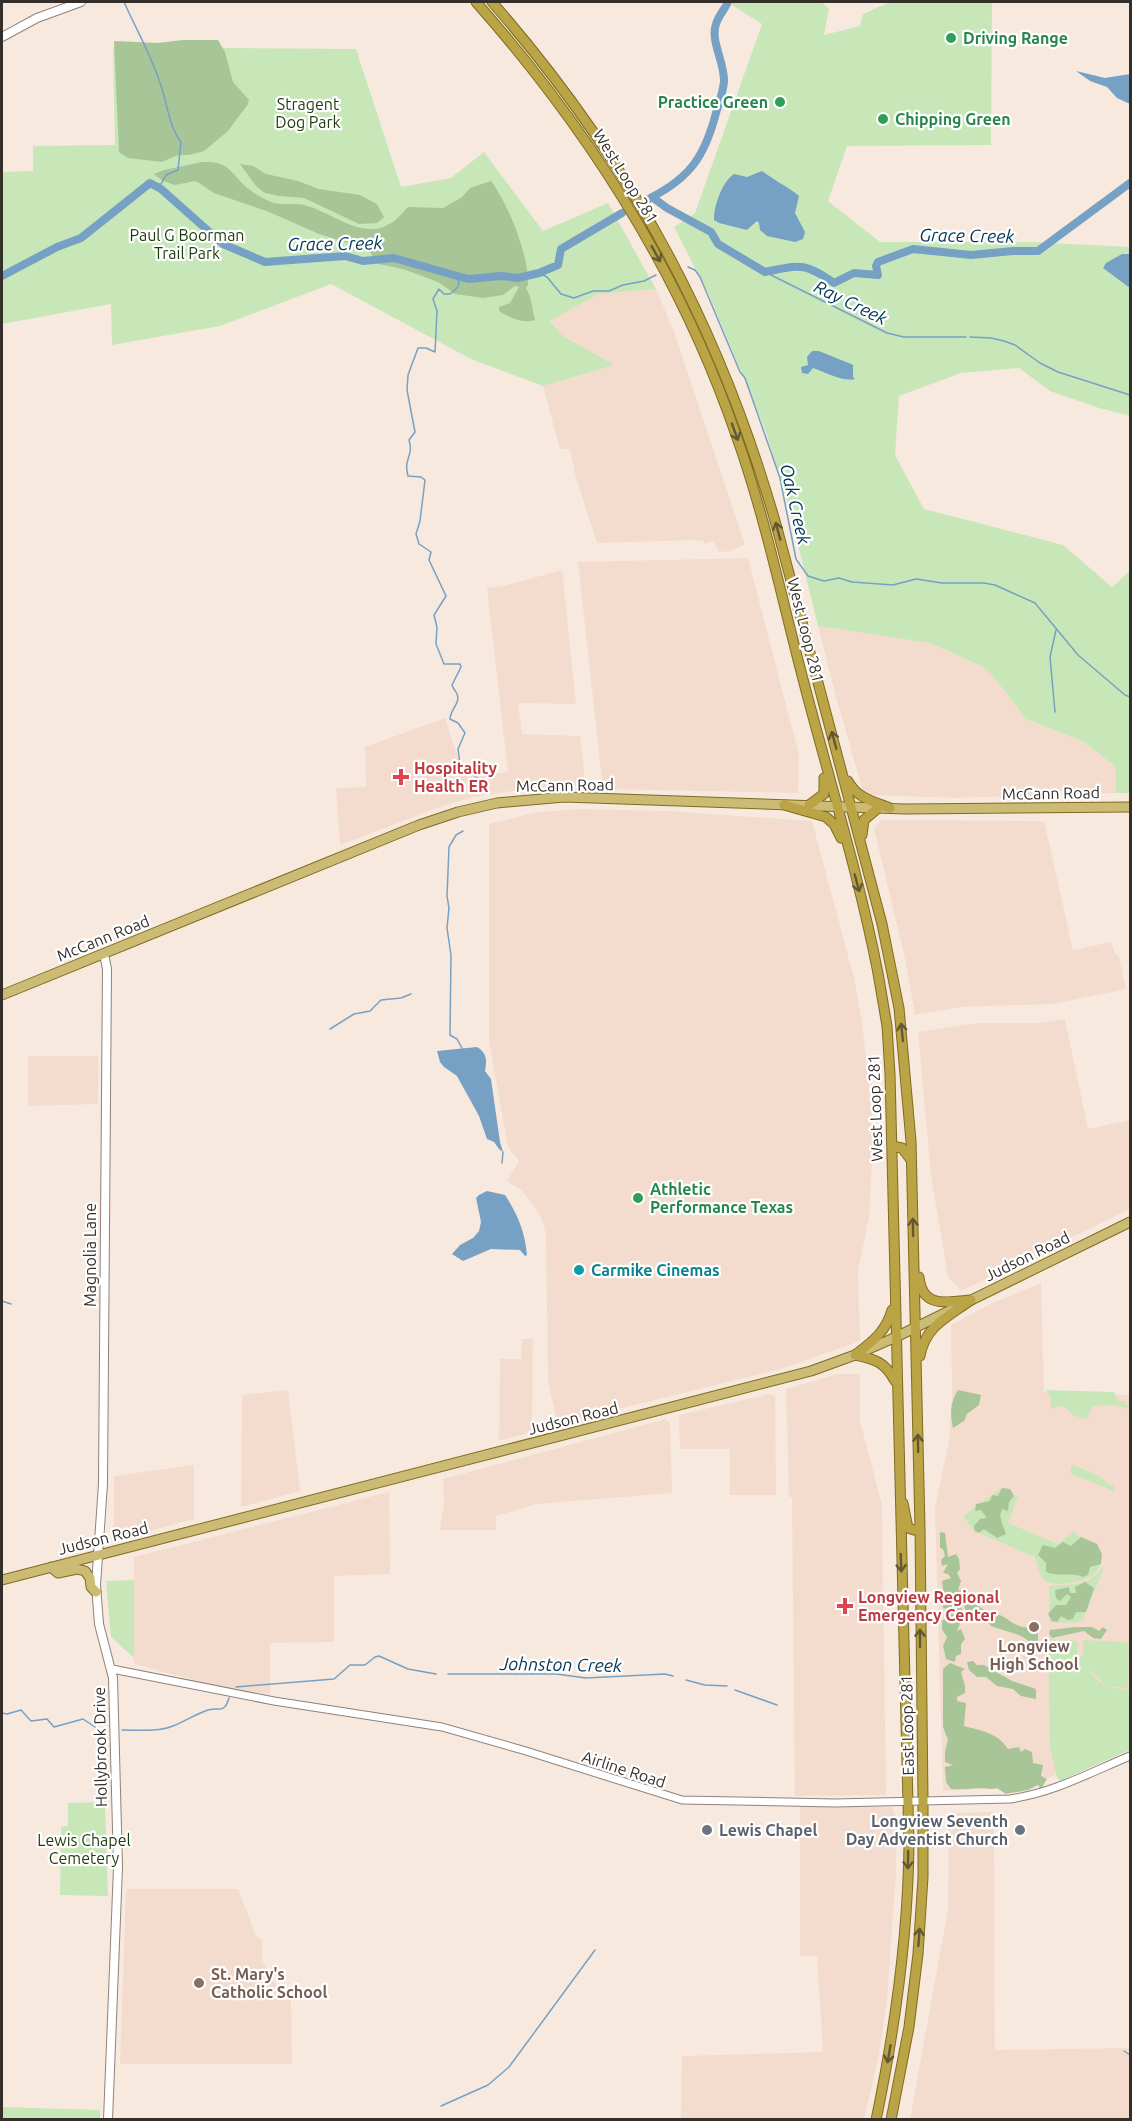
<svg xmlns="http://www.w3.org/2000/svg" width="1132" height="2121" font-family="Ubuntu,sans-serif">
<rect width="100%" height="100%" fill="#f8e9df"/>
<path fill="#f3dcce" d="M656,289L675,334L745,545L727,552L718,551L714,541L705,544L704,541L695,540L597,543L576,478L570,449H560L543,386L615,365L563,336L550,320L598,294Z
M748,558L799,755L798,793L603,789L578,562Z
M562,570L576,704L518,703L522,734L580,736L586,787L531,788L474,797L440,807L340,845L336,788L366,787L365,747L445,718L464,776L508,772L487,588L504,586Z
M818,626L930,643L982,666L992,675L1026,719L1082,741L1115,766L1116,793L955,798L868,795L863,791L835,693Z
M580,809L669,811L812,821L854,978L862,1021L872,1119V1162L869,1217L858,1271L860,1341L784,1368L558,1424L548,1383L546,1235L542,1219L532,1203L521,1190L507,1181L519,1161L508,1147L489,1041V824L538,812Z
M881,820L1044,821L1073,950L1111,942L1115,953L1119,957L1126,989L1051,1004L961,1007L915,1015L905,958L874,829Z
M1065,1019L1088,1129L1130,1120V1209L961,1291L948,1277L931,1176L918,1032L977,1023H1037Z
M28,1056H98V1104L28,1106Z
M1041,1283L1044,1392L1130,1395V1746L1031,1785L1004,1788L943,1791L935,1508L949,1441L952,1392L951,1325L992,1303Z
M522,1339H533L532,1433L499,1440L500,1359H521Z
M838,1374H860V1421L882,1505L886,1795L795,1796L792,1497H789L786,1389Z
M288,1390L300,1491L241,1507L242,1395Z
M769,1394L775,1396L776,1495H730V1449H680L679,1415Z
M666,1419L670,1423L672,1493L536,1504L496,1516V1530H440L444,1503L443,1479Z
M194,1465V1519L116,1540L114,1534V1476Z
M389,1492L390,1574L334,1576V1642L270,1643V1695L198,1681L134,1664V1557Z
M800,1807H892L897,1819L896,1872L887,1999L879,2055L864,2119H681L682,2056L823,2052L817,1956H800Z
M994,1812L995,2050L1130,2048V2119H910L948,1909L949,1813Z
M129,1889H238L256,1936L262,1940V1960L285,2000H291L292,2064H120L126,1891Z"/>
<path fill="#c8e7b9" d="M727,2H822L829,9L824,35L860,26L863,14L890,2H992L991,145L847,146L828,201L880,242H1031L1130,247V416L1099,408L1050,391L1019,368L961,373L899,396L895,455L924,509L1063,545L1112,587L1130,571V793H1116L1115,766L1082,741L1026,719L992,675L982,666L930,643L818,626L790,512L765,429L709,295L674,227L695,213L762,24Z
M113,47L356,49L401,187L451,178L484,152L543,231L608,203L656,289L598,294L550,321L563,336L615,365L543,386L471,359L331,284L220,326L112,345L111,304L2,324V172L33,171V146L115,145Z
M1046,1390L1114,1392L1118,1401H1124L1126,1405H1130V1409C1119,1405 1104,1404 1092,1407L1088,1417L1083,1419L1073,1415L1065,1407L1057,1406L1051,1409V1399Z
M1074,1465L1101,1477L1107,1483L1114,1486V1491L1070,1473L1071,1466Z
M1000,1489L1018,1497L1008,1523L1058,1544L1074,1531C1086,1547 1096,1535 1101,1563C1099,1567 1097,1572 1093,1575C1083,1582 1053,1589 1043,1579C1039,1574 1037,1563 1035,1557L974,1531L963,1516Z
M1102,1568H1104L1083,1619L1076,1623L1050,1622L1049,1586C1069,1584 1089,1587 1102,1568Z
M134,1580V1658L111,1637L106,1581Z
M1048,1639L1078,1641L1077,1655L1083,1657V1640L1126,1642L1129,1645L1128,1689L1106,1685L1088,1669C1098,1685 1113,1689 1130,1690V1750L1060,1781L1057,1778L1050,1748Z
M105,1802L108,1896L60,1895L61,1827L68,1826V1803Z
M2,2107L100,2110V2119H2Z"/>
<path fill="#a7c597" d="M183,40H218L225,52L233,82L249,100L248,104L228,131L204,151L189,155H178L162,162L128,158L119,152L114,41L157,43Z
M202,162C226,161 228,168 244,185C250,191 263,199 271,202C282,206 295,202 308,206C334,214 364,241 391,223C397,220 403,212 408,207L443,208L462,197L470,188L491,181C509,205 529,256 528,285L526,288C532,298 532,308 535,320C524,324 509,318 499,311V307L510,303L519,287L515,286L503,295L483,298L455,294L438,282L403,269L378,264L370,252L358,246L319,234L269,212L214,193L199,183L195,181L175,185L163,181L154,174L164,170Z
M240,164L253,166L266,174L298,181L319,189L360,195L377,204L384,217L377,223L359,224L304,198L279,196L265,193L256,186Z
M958,1390L981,1395L979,1405L967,1414L964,1421L953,1428C950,1415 950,1402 958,1390Z
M1002,1488L1010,1489L1014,1496L1009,1502L1008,1511L1002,1509L1000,1515L1002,1523L1006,1534L997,1538L984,1529L979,1533L975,1531L974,1526L980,1519L987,1518L981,1510L975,1511L976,1504L990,1501L992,1495L998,1496Z
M940,1532L945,1533L948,1557L956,1554L959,1559L960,1569L957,1573L961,1581L958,1590L964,1591L958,1599L964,1614L957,1631L961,1629L965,1639L961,1644V1654L956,1656L955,1662L946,1659L943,1646L947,1637L942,1630V1621L948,1617L947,1609L943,1608L942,1600L944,1597L942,1581L951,1578L948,1574L943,1573L948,1564L942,1566L941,1560L945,1556L943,1549L940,1548Z
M1081,1537L1097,1544L1102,1554L1101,1564L1090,1567L1088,1575L1083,1577C1072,1572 1058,1577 1046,1572V1563L1038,1555L1043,1545L1055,1548L1063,1542L1071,1546Z
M1085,1582L1094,1588L1086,1612H1076L1073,1619L1068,1620L1061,1616L1057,1622L1052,1621L1048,1614L1056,1605H1066L1071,1597L1067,1594L1060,1601L1056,1598L1055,1590L1069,1587L1070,1593H1076L1075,1587Z
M970,1600C975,1606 983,1607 989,1614C1004,1613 1006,1620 1017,1625C1023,1628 1032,1628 1038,1630V1643H1031C1019,1632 1005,1632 991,1626L986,1620C970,1621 965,1618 964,1601Z
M1075,1627H1092L1099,1631L1103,1627L1107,1630L1101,1639L1093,1638L1084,1631L1052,1638L1049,1634L1050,1630Z
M973,1661L977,1665H984L1012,1681L1036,1689V1699L1021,1696L1013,1689L997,1686L986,1677H977L969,1670L967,1662Z
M950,1663L965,1669L961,1672L965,1686V1693L957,1697V1701L966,1703L964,1726C982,1731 998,1733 1008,1749L1019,1747L1021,1752L1025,1749L1032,1752L1033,1763L1043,1765L1041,1776L1047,1779L1041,1789L1038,1785L1028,1790L1006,1794L997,1788C991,1790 988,1788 982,1788C971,1788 961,1790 951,1789L946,1782L945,1767L953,1765L945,1762V1751L948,1740L943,1727V1669Z"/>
<path fill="#76a1c4" d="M1076,71L1105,78L1130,74V104L1117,98L1107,87L1090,81Z
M762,171C775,181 789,187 799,196L795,213L805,232L803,239L795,242L767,236L760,230L759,223L757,221L747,230L719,223L714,220C714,205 722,182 734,174L747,177Z
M1122,254H1129L1130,256V288L1103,268L1106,263Z
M812,351H819L851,364L853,365V377L855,379C842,382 825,372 813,368L808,374L802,373L801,367L808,365L807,357Z
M477,1047C487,1053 487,1060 485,1071L491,1079L500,1142L503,1152L499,1149L494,1142L487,1139L479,1116L457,1076L444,1067L440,1062L437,1051Z
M487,1191L505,1195C518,1215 525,1232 527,1255L525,1256L520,1250L491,1249L463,1261L452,1254L460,1245L473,1238L479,1231L481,1222L476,1198L479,1195Z"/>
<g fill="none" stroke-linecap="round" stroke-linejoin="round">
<path stroke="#76a1c4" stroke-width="1.5" d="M124,2C135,27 150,53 159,80C167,100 168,125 181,142L178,170L166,175L161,184L154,185
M688,267L695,270L700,277L740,372L745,378L780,478L796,559L808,576L824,581L839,578L852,582L893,585L916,579L942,583H984L995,585L1035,603L1078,655L1125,695L1130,697
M765,272L887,333L904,337H966
M539,273L547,277L561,294L574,298L593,291H609L623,285L644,281L656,275
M457,275C461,285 458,288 450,294H444L439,289L433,299L437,311L435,352L426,348H418L408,375L407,390L415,432L409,440C414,457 403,458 408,476L421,477L425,480L420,521L416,534L419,544L431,552L429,560L446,596L434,615L437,627L436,644L444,664H460L461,667L452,685C453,689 456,691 457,694C461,703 450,710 450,719L458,723L465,733L458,749L460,764L480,780
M970,337L991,338L1004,341L1015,345L1040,363L1058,372L1130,395
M1055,712L1050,657L1056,630
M463,831L456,835L449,847L447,896L449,908L447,928L451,955L450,1035L457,1039L463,1050
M330,1029L354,1014L370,1011L381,1000L401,998L411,994
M502,1163L503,1152
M2,1301L11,1304
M448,1674H556L586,1678L665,1674L673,1676
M686,1680L705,1685L727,1686
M236,1687L334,1679L350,1665H365L375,1657L379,1656L408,1669L436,1674
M735,1690L777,1705
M2,1713L7,1714L21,1710L31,1721L47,1719L54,1727L83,1719L101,1731L104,1730
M122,1730C138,1730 158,1732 173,1726C185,1721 196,1714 208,1710C220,1707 224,1714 229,1698
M1124,2051L1130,2055
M441,2106L488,2085L509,2067L595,1950"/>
<path stroke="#76a1c4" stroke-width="8" d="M652,197C691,177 705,155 716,113C719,103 723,92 724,82C725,63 710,41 716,24C718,17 724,10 727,4
M649,199L652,197L667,208L711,232L718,244L765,272C800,265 804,262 834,283L854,273L878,275L876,266L878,262L913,249L971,255L1013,251H1038L1130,183
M2,276L57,247L81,238L150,183L161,189L223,244L265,262L345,256L363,261L394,258L468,279L501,276L518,278L539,273L558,265L561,249L622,213"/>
<defs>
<path id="tertiary" d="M112,1669L274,1701L442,1727L526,1751L682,1800L835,1803L1010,1799C1055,1792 1089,1773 1130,1756"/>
<path id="secondary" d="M2,37L37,18L81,2
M104,954L107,969L103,1484L96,1585L99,1624L113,1678L118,1867L108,2120"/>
<path id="primary" d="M2,995L419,825L458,812L497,803L564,797L905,809L1130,807
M51,1567L58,1573L77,1569L85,1571L90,1578L91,1587L96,1592
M2,1580L811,1371L855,1355L896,1337L1130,1222"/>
<path id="trunk" d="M476,2C590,131 680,272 736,435C765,516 782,600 804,683C829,779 859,876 878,973L887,1026L890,1074L909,1844C908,1937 895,2029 876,2120
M492,2C630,160 720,326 777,528L882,924L899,1008L911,1141L920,1528L923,1801V1877L918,1954L909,2027L891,2120
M848,781C857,798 872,801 890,808
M784,805L826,817L834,824L841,838
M809,805L824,794V778
M862,835L864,820L878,808
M892,1146L902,1148L911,1160
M919,1277C922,1309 948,1302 971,1300
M855,1355C872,1342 886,1332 892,1310
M855,1355C875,1359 885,1362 895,1381
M920,1356C925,1326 948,1317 971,1300
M903,1503L908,1528L914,1530L920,1528"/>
</defs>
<use href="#tertiary" stroke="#908279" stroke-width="9"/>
<use href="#secondary" stroke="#908279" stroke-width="10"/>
<use href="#primary" stroke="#7f6c1f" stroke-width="11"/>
<use href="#trunk" stroke="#7f6c1f" stroke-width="11"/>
<use href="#tertiary" stroke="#fff" stroke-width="7"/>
<use href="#secondary" stroke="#fff" stroke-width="8"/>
<use href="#primary" stroke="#cbbb74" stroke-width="9"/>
<use href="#trunk" stroke="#baa446" stroke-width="9"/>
</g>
<defs><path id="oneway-shaft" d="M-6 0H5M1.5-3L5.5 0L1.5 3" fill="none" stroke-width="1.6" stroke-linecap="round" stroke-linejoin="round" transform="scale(1.5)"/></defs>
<g stroke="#635834">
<use href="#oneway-shaft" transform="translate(656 254) rotate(61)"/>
<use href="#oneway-shaft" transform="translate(735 432) rotate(70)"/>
<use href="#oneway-shaft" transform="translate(778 531) rotate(-105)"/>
<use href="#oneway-shaft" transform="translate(834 740) rotate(-105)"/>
<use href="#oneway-shaft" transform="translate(857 883) rotate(75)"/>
<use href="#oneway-shaft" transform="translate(902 1032) rotate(-96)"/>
<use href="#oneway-shaft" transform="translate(913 1227) rotate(-91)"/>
<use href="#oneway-shaft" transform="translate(918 1443) rotate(-91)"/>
<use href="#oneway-shaft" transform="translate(901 1563) rotate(88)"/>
<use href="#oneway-shaft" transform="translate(920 1638) rotate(-90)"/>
<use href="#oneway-shaft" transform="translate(908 1860) rotate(91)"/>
<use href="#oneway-shaft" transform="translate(919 1937) rotate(-86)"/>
<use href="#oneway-shaft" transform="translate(889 2054) rotate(100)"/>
</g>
<g fill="#2e9e5b" stroke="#fff" stroke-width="2">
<circle cx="951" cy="38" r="6"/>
<circle cx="780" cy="102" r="6"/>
<circle cx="883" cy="119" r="6"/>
<circle cx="638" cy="1198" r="6"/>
</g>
<g fill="#e0444e" stroke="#fff" stroke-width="2">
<path d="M398 768h6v6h6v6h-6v6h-6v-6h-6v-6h6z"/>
<path d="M842 1597h6v6h6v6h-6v6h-6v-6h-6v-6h6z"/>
</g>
<circle fill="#0f9aa8" stroke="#fff" stroke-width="2" cx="579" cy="1270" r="6"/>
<g fill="#8d6e63" stroke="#fff" stroke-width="2">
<circle cx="1034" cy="1627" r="6"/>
<circle cx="199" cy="1983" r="6"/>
</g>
<g fill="#6b7280" stroke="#fff" stroke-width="2">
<circle cx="707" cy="1830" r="6"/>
<circle cx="1020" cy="1830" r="6"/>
</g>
<g text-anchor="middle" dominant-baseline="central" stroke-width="4.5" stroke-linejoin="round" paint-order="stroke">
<g font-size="16" font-weight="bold" fill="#27864d" stroke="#fff" text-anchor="start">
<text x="963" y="38">Driving Range</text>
<text x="768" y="102" text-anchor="end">Practice Green</text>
<text x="895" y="119">Chipping Green</text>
<text x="650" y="1189">Athletic<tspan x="650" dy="18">Performance Texas</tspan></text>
</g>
<g font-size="16" fill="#1e3a0a" stroke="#fff">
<text x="308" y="104">Stragent<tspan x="308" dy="18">Dog Park</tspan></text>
<text x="187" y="235">Paul G Boorman<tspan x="187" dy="18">Trail Park</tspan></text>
<text x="84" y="1840">Lewis Chapel<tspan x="84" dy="18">Cemetery</tspan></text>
</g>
<g font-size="16" fill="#342f2b" stroke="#fff">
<text transform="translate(626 176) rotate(58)">West Loop 281</text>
<text transform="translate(806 630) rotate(76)">West Loop 281</text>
<text transform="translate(565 785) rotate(-1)">McCann Road</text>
<text transform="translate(1051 793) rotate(-1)">McCann Road</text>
<text transform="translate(103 938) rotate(-22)">McCann Road</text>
<text transform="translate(875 1108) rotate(-92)">West Loop 281</text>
<text transform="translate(90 1255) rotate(-90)">Magnolia Lane</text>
<text transform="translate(1027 1256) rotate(-26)">Judson Road</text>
<text transform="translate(573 1418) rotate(-14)">Judson Road</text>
<text transform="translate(103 1538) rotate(-14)">Judson Road</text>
<text transform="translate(907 1725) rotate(-91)">East Loop 281</text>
<text transform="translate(100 1747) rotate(-91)">Hollybrook Drive</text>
<text transform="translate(624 1769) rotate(18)">Airline Road</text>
</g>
<g font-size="16" font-weight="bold" fill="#be3a42" stroke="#fff" text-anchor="start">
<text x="414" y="768">Hospitality<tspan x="414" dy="18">Health ER</tspan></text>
<text x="858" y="1597">Longview Regional<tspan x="858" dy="18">Emergency Center</tspan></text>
</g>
<g font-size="16" font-weight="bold" fill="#0d838f" stroke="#fff" text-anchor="start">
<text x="591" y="1270">Carmike Cinemas</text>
</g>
<g font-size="16" font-weight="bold" fill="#785e54" stroke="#fff">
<text x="1034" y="1646">Longview<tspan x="1034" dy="18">High School</tspan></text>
<text x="211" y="1974" text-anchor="start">St. Mary's<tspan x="211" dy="18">Catholic School</tspan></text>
</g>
<g font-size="16" font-weight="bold" fill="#5b616d" stroke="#fff" text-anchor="end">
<text x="1008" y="1821">Longview Seventh<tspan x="1008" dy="18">Day Adventist Church</tspan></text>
<text x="719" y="1830" text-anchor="start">Lewis Chapel</text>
</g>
<g font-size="18" font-style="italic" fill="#003658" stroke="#fff">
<text transform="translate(967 235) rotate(1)">Grace Creek</text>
<text transform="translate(335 243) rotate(-1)">Grace Creek</text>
<text transform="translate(851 302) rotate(26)">Ray Creek</text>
<text transform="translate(796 504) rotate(77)">Oak Creek</text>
<text transform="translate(561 1664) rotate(1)">Johnston Creek</text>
</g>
</g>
<rect width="1132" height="2121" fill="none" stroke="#342f2b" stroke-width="6"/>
</svg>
